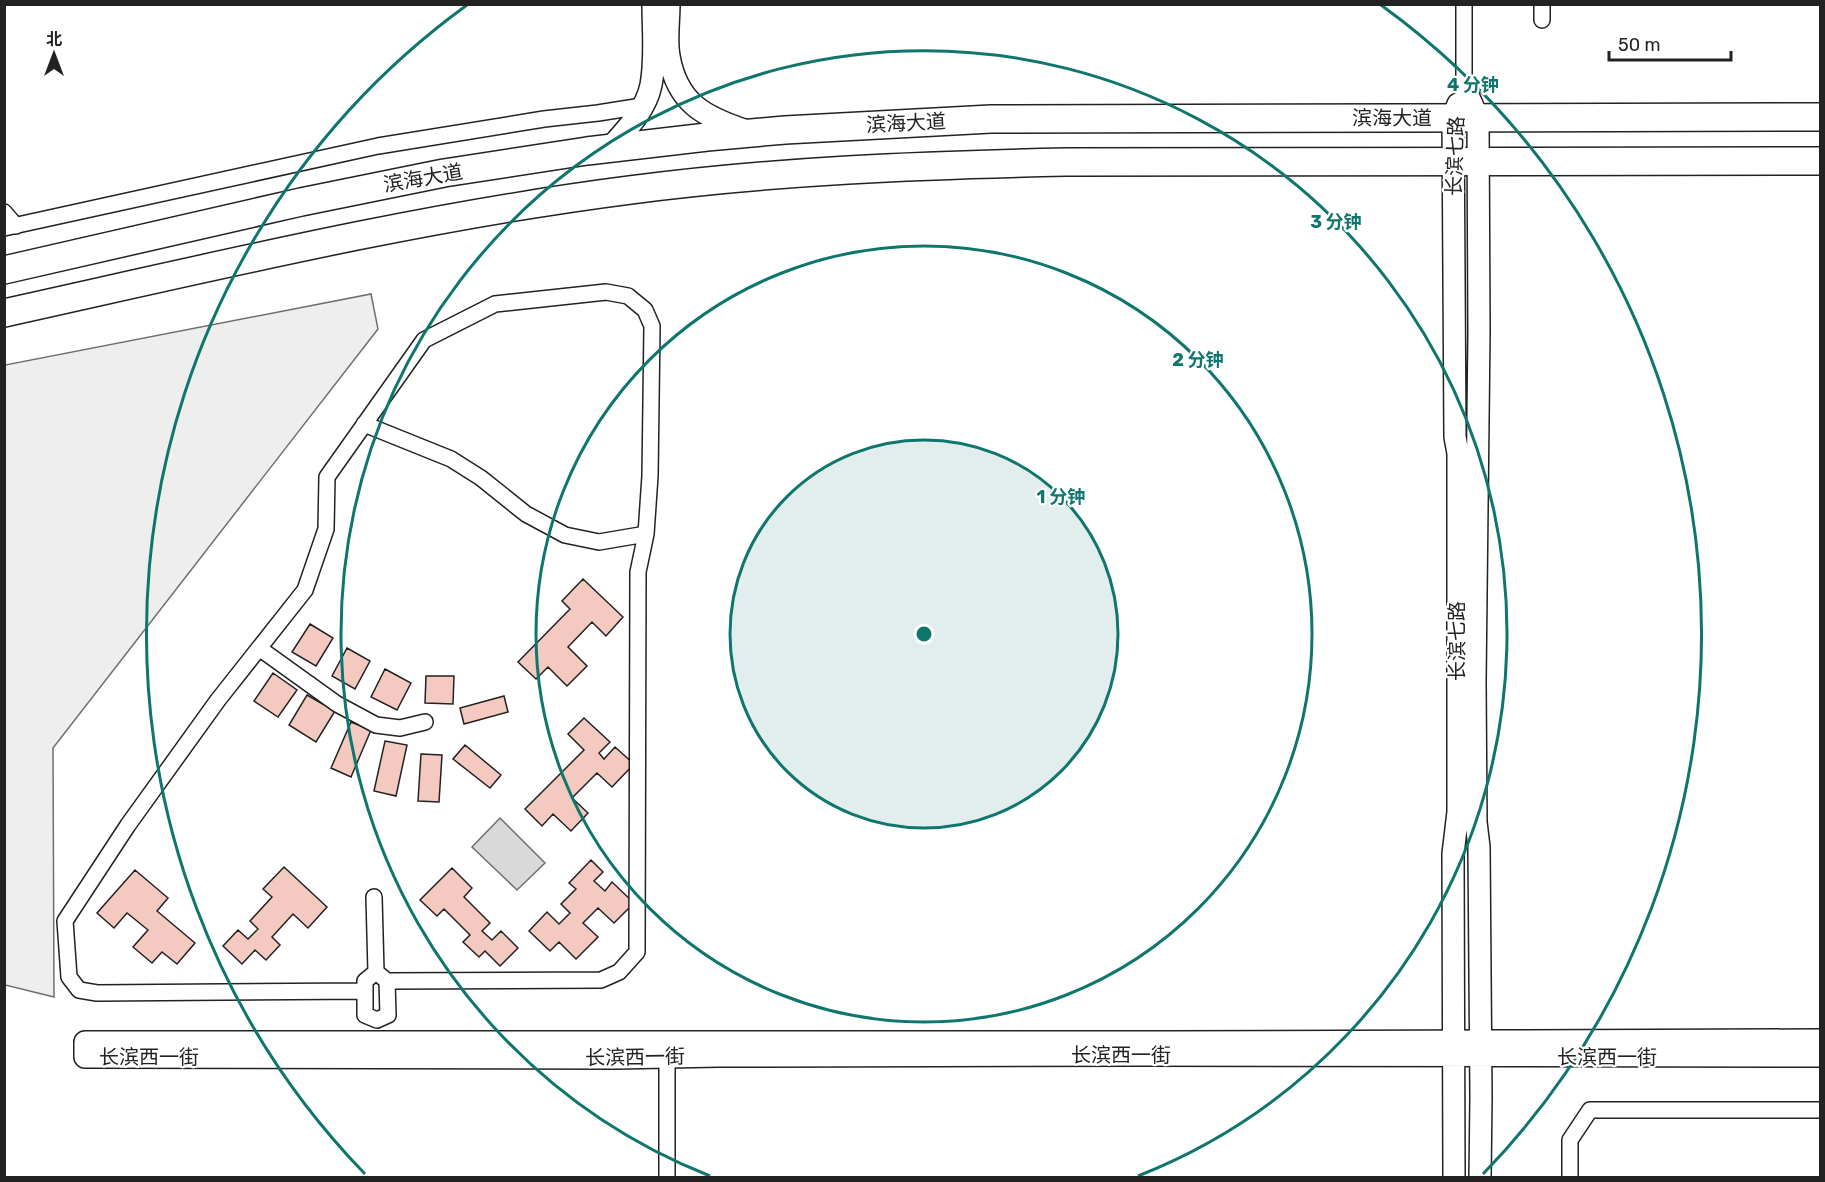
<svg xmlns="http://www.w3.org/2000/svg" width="1825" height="1182" font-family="Rubik,'Noto Sans SC',sans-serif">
<rect width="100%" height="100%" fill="#fff"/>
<path fill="#eee" stroke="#6f6f6f" stroke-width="1.5" d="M371,294L378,329L53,748L54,997L5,985V365Z"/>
<path fill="#d9d9d9" stroke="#6f6f6f" stroke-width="1.5" d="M500,818L545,863L517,890L472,847Z"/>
<path fill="#f3c9c0" stroke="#222" stroke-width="1.5" d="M583,579L623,617L606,636L592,622L568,647L587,666L567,686L548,667L536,679L518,662L570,609L562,601Z
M310,624L333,638L316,666L292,652Z
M347,648L370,661L355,689L332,676Z
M385,669L411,683L397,710L371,697Z
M273,673L297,690L278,717L254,701Z
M426,676H454L453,704L425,703Z
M307,695L335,711L316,742L289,725Z
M504,696L508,712L464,724L460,708Z
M584,718L610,742L599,753L604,759L615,747L634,764L612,787L597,773L572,798L588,813L571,831L553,814L542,826L525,809L584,750L568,734Z
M351,722L371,730L351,777L331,768Z
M385,741L407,745L396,796L374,791Z
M465,745L501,775L490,788L453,759Z
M421,754L442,755L439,802L418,801Z
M591,860L603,872L594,881L605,891L612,882L634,903L614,923L598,908L583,923L598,937L576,959L559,942L550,951L529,931L547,912L559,924L570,913L561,904L576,889L569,883Z
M284,867L327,907L308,928L293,914L272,937L280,945L266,960L255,950L242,964L223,946L238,930L248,939L258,929L250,921L272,897L263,889Z
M452,868L472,888L464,897L490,923L482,931L492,940L501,931L518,948L500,966L485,951L479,957L463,942L470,935L444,909L437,916L420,900Z
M135,870L168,898L157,911L195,943L177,964L162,952L152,963L133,947L148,930L127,913L114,928L97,913Z"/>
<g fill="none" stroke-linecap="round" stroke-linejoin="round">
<defs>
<path id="street" d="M1464,4V86
M1542,20V4
M4,212L16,226
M4,228L378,146L544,119L598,113L642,106
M364,424L451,459L481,478L526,514L565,535L599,542L646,534
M259,648L337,704L376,725L400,728L425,722
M374,897L376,972
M376,972L387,981L388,1015L377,1020L365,1015V981Z
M365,991L97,993L79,990L69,977L65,921L128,825L218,700L305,590L326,529L327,477L424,340L495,304L606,292L628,296L645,310L652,326L650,476L646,534L638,572L637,952L619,972L601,980L387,981
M667,1049V1178
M1570,1178V1140L1590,1110H1820"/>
<path id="secondary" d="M669,4C669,21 666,40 669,56C677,103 704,117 747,131
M1464,86L1478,118L1479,332L1475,681L1476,822L1479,847L1481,1097L1480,1178
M610,148C626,130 646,110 651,85C656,59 653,31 653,4
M1820,1040C1605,1040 1390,1042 1175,1042C811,1043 448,1043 85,1042V1057L616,1058L719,1056L1141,1055L1820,1056
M1454,1178L1453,854L1458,812V453L1455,437L1453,118L1458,104"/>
<path id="highway" d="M4,270L301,202L444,173L587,151L707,137L785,130L991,119L1820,117
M4,313C212,267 419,217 630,190C775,171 921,165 1067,162L1820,161"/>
</defs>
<use href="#street" stroke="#222" stroke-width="18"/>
<use href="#secondary" stroke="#222" stroke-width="24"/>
<use href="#highway" stroke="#222" stroke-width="30"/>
<use href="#street" stroke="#fff" stroke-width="15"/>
<use href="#secondary" stroke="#fff" stroke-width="21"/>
<use href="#highway" stroke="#fff" stroke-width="27"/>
</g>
<circle cx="924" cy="634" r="194" fill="#0f766e" fill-opacity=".12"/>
<g fill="none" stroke="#0f766e" stroke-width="3">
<circle cx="924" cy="634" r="194"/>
<circle cx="924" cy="634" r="388"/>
<path d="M710 1176A583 583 0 1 1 1138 1176"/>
<path d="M365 1174A777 777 0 0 1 467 5M1381 5A777 777 0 0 1 1483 1174"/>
</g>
<g text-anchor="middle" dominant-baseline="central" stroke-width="4.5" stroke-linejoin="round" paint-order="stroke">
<g font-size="20" fill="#222" stroke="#fff">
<text x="1392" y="118">滨海大道</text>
<text transform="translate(906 123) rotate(-3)">滨海大道</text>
<text transform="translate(1455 156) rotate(-88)">长滨七路</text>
<text transform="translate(423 178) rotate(-10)">滨海大道</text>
<text transform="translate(1457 641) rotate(-90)">长滨七路</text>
<text x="1121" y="1055">长滨西一街</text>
<text x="149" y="1057">长滨西一街</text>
<text transform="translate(635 1057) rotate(-1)">长滨西一街</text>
<text x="1607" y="1057">长滨西一街</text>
</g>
</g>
<circle cx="924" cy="634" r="9" fill="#0f766e" stroke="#fff" stroke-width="3"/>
<g font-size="18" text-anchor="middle" font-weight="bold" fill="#0f766e" stroke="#fff" stroke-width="4.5" stroke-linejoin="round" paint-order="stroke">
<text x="1473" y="91">4 分钟</text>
<text x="1336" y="228">3 分钟</text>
<text x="1198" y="366">2 分钟</text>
<text x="1061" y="503">1 分钟</text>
</g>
<rect width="1825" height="1182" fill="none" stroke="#222222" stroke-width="12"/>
<g transform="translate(54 54)" stroke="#ffffff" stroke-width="4.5" paint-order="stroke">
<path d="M0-4.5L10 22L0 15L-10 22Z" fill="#222222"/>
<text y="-9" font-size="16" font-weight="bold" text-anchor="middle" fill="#222222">北</text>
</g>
<path d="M1609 51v9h122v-9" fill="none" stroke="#222222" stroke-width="3"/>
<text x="1618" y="51" font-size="18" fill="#222222" stroke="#ffffff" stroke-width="4.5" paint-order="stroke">50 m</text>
</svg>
